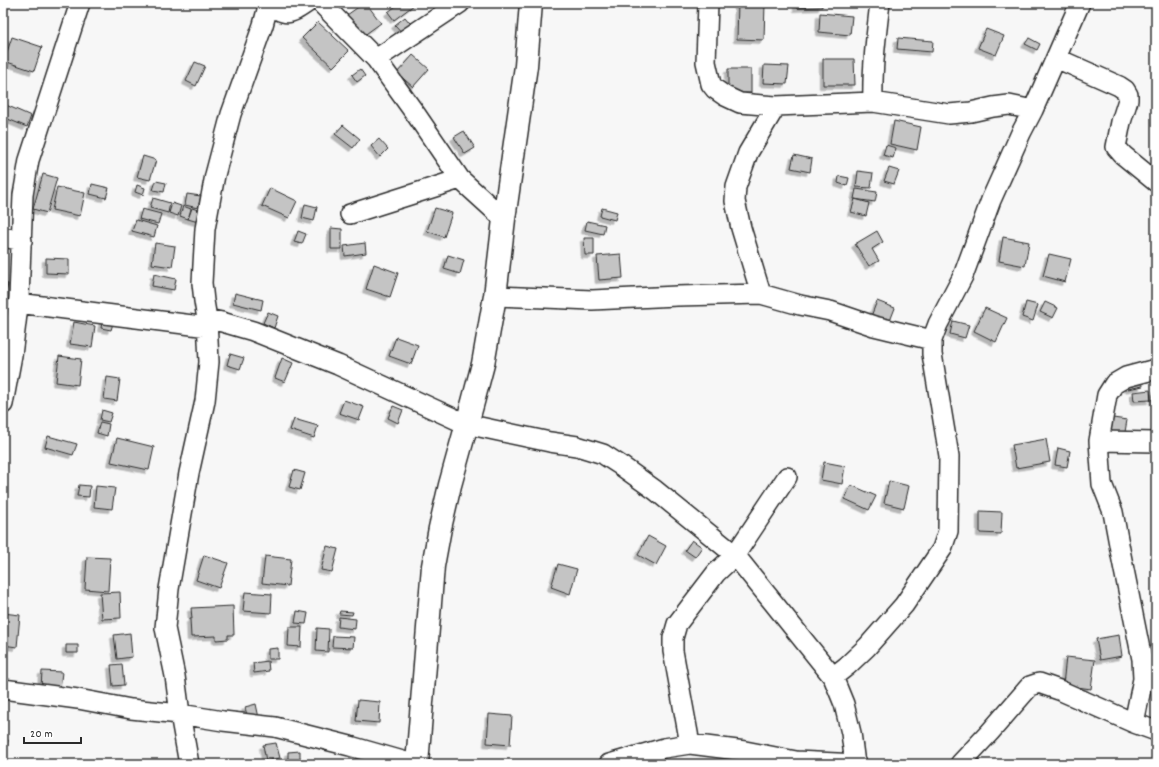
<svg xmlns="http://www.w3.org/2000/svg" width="1159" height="767" font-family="Dekko,sans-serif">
<defs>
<filter id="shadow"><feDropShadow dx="-3.5" dy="3.5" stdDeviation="0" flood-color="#0004"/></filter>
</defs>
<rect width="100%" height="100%" fill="#f7f7f7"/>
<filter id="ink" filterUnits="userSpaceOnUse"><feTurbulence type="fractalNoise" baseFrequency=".025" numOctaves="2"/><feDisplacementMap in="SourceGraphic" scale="8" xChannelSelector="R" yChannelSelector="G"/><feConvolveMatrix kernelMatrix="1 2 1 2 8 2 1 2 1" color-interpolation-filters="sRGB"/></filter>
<g filter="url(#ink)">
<path fill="#c4c4c4" stroke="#2b2b2b" filter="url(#shadow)" d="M364,3H366L381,23L363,36L347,15Z
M400,3H413L414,5L394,20L388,12Z
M738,3H765L764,40L737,39Z
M797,3H822V7L797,8Z
M820,13L852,16L850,35L819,32Z
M405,17L414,28L405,36L395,25Z
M318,22L349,51L333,67L302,38Z
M986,29L1004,36L996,55L978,48Z
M12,37L42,47L34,71L4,61Z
M898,38L933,41L932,52L897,49Z
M1029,38L1040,44L1037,50L1025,44Z
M413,55L429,69L413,87L397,73Z
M823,59H854L855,85H823Z
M195,62L205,66L196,86L186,81Z
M764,65L789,66L787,84L763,83Z
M360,69L365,76L357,82L352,75Z
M728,69H751V93H728Z
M6,105L31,116L27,127L3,117V111Z
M894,121L921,127L917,150L890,144Z
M343,125L360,139L353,148L335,134Z
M464,131L475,148L465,154L454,137Z
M379,139L388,149L380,157L371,146Z
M886,145L896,148L893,158L883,155Z
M794,155L812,159L810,172L791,168Z
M143,156L156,160L150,180L137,177Z
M889,168L899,171L894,184L884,181Z
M858,171L873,173L871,188L856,187Z
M43,174L57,178L47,213L33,209Z
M839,176L849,178L847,186L838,183Z
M156,181L166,183L164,192L153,190Z
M92,184L109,188L106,198L90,194Z
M137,185L145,188L143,195L135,192Z
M57,187L85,193L80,216L52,210Z
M270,188L297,201L289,218L262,206Z
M856,189L877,192L875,202L854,199Z
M187,194L201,196L198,208L185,205Z
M153,198L170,203L168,213L150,208Z
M855,199L869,203L866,216L851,212Z
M172,203L181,206L178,216L169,213Z
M305,204L317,207L314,221L302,218Z
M183,206L191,209L188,219L180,216Z
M192,208L201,211L198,222L188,219Z
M435,208L452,213L444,237L427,231Z
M602,208L617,212L615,220L600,216Z
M142,209L161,214L158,224L139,219Z
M136,220L157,226L154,237L132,231Z
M587,221L605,225L603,234L585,230Z
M331,228L342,229V249H331Z
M298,231L306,234L302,244L294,242Z
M877,231L883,242L872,249L879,261L869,266L855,244Z
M1003,237L1029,242L1025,266L999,261Z
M584,238H594V255H585Z
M155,243L175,246L172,267L152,264Z
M365,243L366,253L345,256L344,246Z
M621,254L623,278L599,280L597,256Z
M1049,254L1071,259L1065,282L1043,276Z
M448,255L464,260L460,274L444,269Z
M46,258L69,259V274L46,273Z
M374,264L398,273L390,297L366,289Z
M154,274L176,279L174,290L152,286Z
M3,283L8,284L6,293L3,292Z
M235,293L263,300L261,310L233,303Z
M877,301L895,308L888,326L870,319Z
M1026,302L1038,305L1033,321L1022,317Z
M1045,302L1058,308L1053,318L1040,312Z
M985,308L1007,318L996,342L974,331Z
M268,312L278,316L274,328L263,323Z
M103,318L114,320L111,330L101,328Z
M953,321L969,325L965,338L950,334Z
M74,322L95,326L92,347L70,344Z
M396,337L418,345L411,364L389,356Z
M230,354L244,358L240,369L227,365Z
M59,356L81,359L78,385L56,382Z
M282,358L293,363L285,382L275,378Z
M107,377L120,379L117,401L104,399Z
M1142,378L1143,386L1128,389L1127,380Z
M1150,390L1151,400L1134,401L1133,392Z
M1154,391H1156V401H1153Z
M344,400L364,407L359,420L339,413Z
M393,406L403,410L398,423L388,418Z
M102,410L112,413L109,422L100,420Z
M1113,418L1127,420L1124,438L1110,437Z
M294,419L318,426L314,438L290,430Z
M100,422L109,424L107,436L97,433Z
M48,436L77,444L73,455L45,447Z
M117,438L154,447L149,470L111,462Z
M1046,439L1050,462L1016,468L1012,445Z
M1058,448L1070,451L1067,467L1055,465Z
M824,462L845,466L842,484L821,480Z
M294,470L305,473L300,490L289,487Z
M889,481L909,486L904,508L884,503Z
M79,485L90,486L89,497L77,496Z
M851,485L876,496L869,510L845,499Z
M96,486L115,488L112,509L94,507Z
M980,511L1002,512L1001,534L980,533Z
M648,536L666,546L656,565L638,555Z
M692,540L702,547L695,557L685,550Z
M327,546L338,549L332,572L321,570Z
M204,555L228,563L219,588L196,580Z
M265,556L291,559L288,586L262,583Z
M87,557L110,558L108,591L85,589Z
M558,564L577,569L570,594L551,587Z
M120,592L121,618L102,619L100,593Z
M245,592L272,594L271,613L243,611Z
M233,606L234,635H228V639L216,640V636L191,637L190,619H192L191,608Z
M297,611L308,613L306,624L295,623Z
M340,611L353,612L352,615L339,614Z
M3,613L20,615L17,647L3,645Z
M339,617L356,619L355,629L338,627Z
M289,627H302L301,647L288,646Z
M317,628L329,629L328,652L316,651Z
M130,633L132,657L117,659L114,635Z
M1119,635L1122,656L1100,660L1096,639Z
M333,636L354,637L353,648L332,647Z
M66,645H78V653H66Z
M278,648V659H268V649Z
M1066,657L1095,660L1091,689L1063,685Z
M268,661L269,671L254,673L253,663Z
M122,664L124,685L113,686L111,665Z
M42,671L62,672L60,689L41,688Z
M358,700L380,702L379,723L356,721Z
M256,704L259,718L248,720L245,707Z
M489,714L512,716L510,745L487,743Z
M3,739L8,740L4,764H3Z
M276,743L280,758L266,761L263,745Z
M300,751V764H288V752Z"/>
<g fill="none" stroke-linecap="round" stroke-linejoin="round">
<defs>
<path id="street" d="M267,3C286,16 288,16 307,3
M321,3L376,59L417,116L460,179L504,219
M708,3L706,62L711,84L715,89L725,96L740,103L776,106L873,102
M880,3C876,36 872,69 873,102L949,114L971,112L993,107L1009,105L1033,110
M1056,58L1119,86L1125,90L1128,95V100L1121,122L1116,147L1123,155L1156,182
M376,59L460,3
M350,214L460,179
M3,237L22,241
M761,294L741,228L735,201L736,187L748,153L776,106
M495,296L592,300L677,296L761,294L800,305L830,311L874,326L932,340
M18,303L208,327
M207,319L222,322L253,331L338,365L466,424L550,442L577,446L603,454L620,465L655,490L735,555L833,677L844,704L851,733L855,764
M3,404L12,355L19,298L23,195L29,160L80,3
M1099,441L1156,442
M833,677L847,666L867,647L904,605L942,549L948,531L949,456L932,354V340L938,324L963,276L991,200L1021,133L1033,110L1080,3
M3,689L78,699L131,709L180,714L223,721L275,727L350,746L413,764
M1134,723L1143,679L1142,659L1121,555L1113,512L1102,484L1099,441L1107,395L1114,384L1126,377L1156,369
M690,744L673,651V638L677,624L716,573L735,555L787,477
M189,764L180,714L175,676L165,628L169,589L189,473L205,401L209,362L207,319L204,301L202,283L205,229L215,175L231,114L263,25L269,3
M609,764L664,748L690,744L745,751L796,761L857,764
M960,764L990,732L1030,686L1039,683L1059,690L1134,723L1156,731"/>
<path id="secondary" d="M417,764L433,566L440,528L450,485L473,402L483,364L495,296L504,219L526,66L531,3"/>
</defs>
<use href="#street" stroke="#2b2b2b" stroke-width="22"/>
<use href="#secondary" stroke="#2b2b2b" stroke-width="25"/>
<use href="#street" stroke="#fff" stroke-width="19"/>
<use href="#secondary" stroke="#fff" stroke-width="22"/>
</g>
</g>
<rect width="1159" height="767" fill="none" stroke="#fff" stroke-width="16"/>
<rect x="8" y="8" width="1143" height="751" fill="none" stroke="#2b2b2b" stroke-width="1.5" filter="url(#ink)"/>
<path d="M24 737v6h57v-6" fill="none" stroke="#2b2b2b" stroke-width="2"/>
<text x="30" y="737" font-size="12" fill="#2b2b2b" stroke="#ffffff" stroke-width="3" paint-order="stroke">20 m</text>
</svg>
